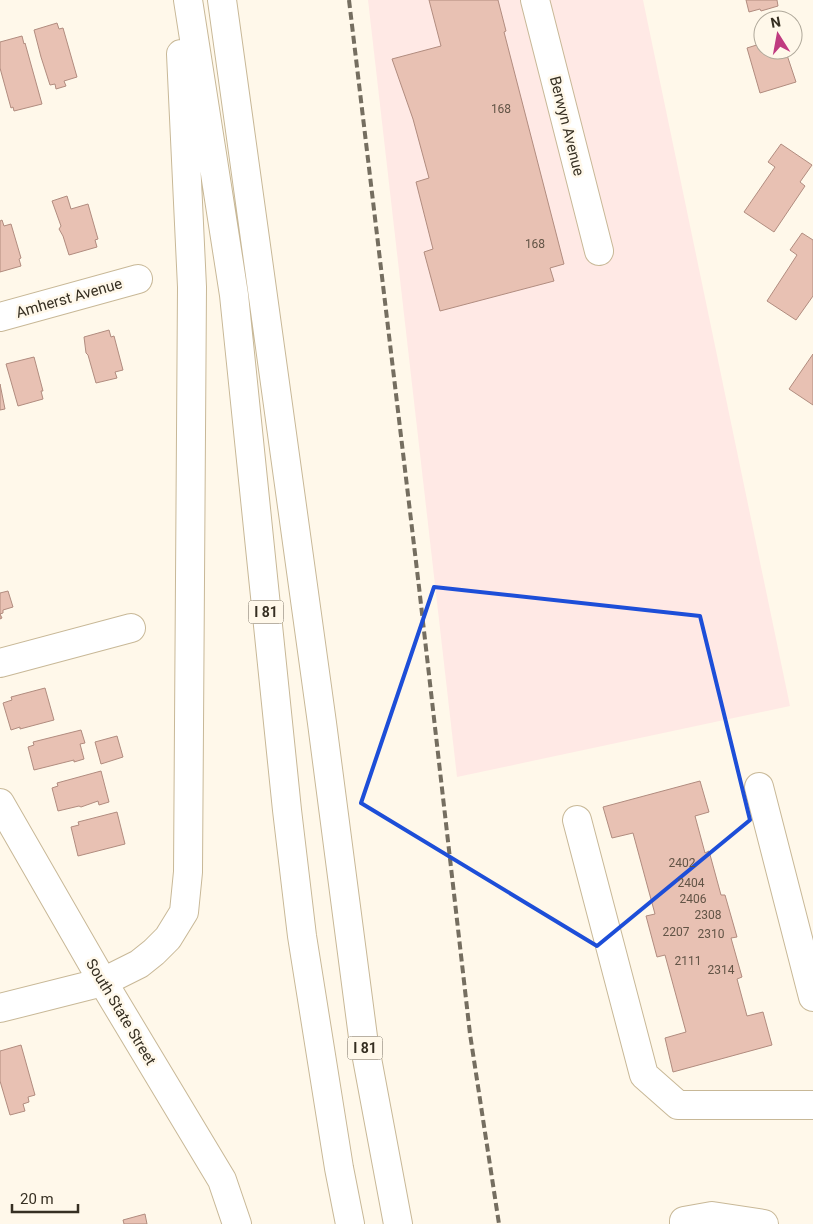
<svg xmlns="http://www.w3.org/2000/svg" width="813" height="1224" font-family="Roboto,sans-serif">
<rect width="100%" height="100%" fill="#fff8ea"/>
<path fill="#ffe9e5" d="M368,0H643L790,706L457,777Z"/>
<path fill="#e8c1b3" stroke="#b18c7f" d="M429,0H498L506,31L504,32L564,264L550,268L554,281L440,311L424,252L433,249L416,182L429,178L413,119L392,59L441,46Z
M746,0H777L778,6L761,11L760,9L749,12Z
M57,23L59,29L63,28L77,77L64,81L66,86L56,89L55,84L50,85L41,57L34,30Z
M22,36L24,44L25,43L42,104L14,111L13,107L11,108L0,68V42Z
M763,43V50H777L779,57L787,55L796,82L760,93L747,48Z
M781,144L812,165L800,182L805,186L774,232L744,212L775,167L768,162Z
M67,196L71,209L88,204L98,239L95,240L97,247L69,255L63,236L59,229L61,226L52,201Z
M2,220L4,226L11,224L21,258L19,259L21,266L0,272V221Z
M802,233L813,240V296L796,320L767,301L797,255L790,250Z
M109,330L111,337L114,336L123,370L115,372L117,378L96,383L88,355L86,353L84,337Z
M813,354V405L789,389Z
M34,357L43,391H41L43,399L18,406L6,364Z
M0,384L5,409L0,410Z
M8,591L13,607L3,610V613L0,614L2,618L0,619V593Z
M45,688L54,720L20,729V727L11,730L3,703L12,700L11,697Z
M81,730L85,743L80,744L84,759L74,762V760L34,770L28,747L34,745L33,742Z
M117,736L123,757L101,764L95,742Z
M101,771L109,802L99,805L98,801L81,807L79,806L58,811L52,788L58,786L57,783Z
M700,781L709,812L695,816L705,853L709,851L721,895H725L737,937L731,938L742,977L737,979L747,1016L763,1012L772,1045L673,1072L665,1038L686,1032L665,955L657,957L646,916L655,914L633,833L612,838L603,807Z
M117,812L125,844L78,856L71,827L79,825L78,822Z
M21,1045L35,1095L28,1097L29,1102L23,1104L25,1111L10,1115L0,1081V1051Z
M145,1214L147,1224H124L123,1220Z"/>
<g fill="none" stroke-linecap="round" stroke-linejoin="round">
<defs>
<path id="minor" d="M535,0L599,251
M0,317L138,279
M0,663L131,628
M759,787L813,997
M0,803L103,982L0,1008
M577,820L644,1075L678,1105H813
M684,1224V1221L712,1216L764,1224"/>
<path id="major" d="M103,982L222,1180L237,1224"/>
<path id="highway" d="M188,0L234,295L287,810L302,936L339,1168L350,1224
M222,0L322,723L363,1037L398,1224
M103,982L139,964L154,952L168,938L184,912L188,872L192,287L181,54"/>
</defs>
<use href="#minor" stroke="#c8b897" stroke-width="30"/>
<use href="#major" stroke="#c8b897" stroke-width="30"/>
<use href="#highway" stroke="#c8b897" stroke-width="30"/>
<use href="#minor" stroke="#fff" stroke-width="28"/>
<use href="#major" stroke="#fff" stroke-width="28"/>
<use href="#highway" stroke="#fff" stroke-width="28"/>
<path stroke="#756e60" stroke-width="4" stroke-dasharray="8 4" stroke-linecap="butt" d="M349,0L419,587L470,1034L499,1224"/>
</g>
<path fill="none" stroke="#1d4ed8" stroke-width="4" stroke-linejoin="round" d="M434,587L700,616L750,820L597,946L361,803Z"/>
<g text-anchor="middle" dominant-baseline="central" stroke-width="5" stroke-linejoin="round" paint-order="stroke">
<g font-size="12" fill="#625446">
<text x="501" y="109">168</text>
<text x="535" y="244">168</text>
<text x="682" y="863">2402</text>
<text x="691" y="883">2404</text>
<text x="693" y="899">2406</text>
<text x="708" y="915">2308</text>
<text x="676" y="932">2207</text>
<text x="711" y="934">2310</text>
<text x="688" y="961">2111</text>
<text x="721" y="970">2314</text>
</g>
<g fill="#fff8ea" stroke="#726b5e" stroke-width="1">
<rect x="248.5" y="600.5" width="35" height="23" rx="4"/>
<rect x="347.5" y="1036.5" width="35" height="23" rx="4"/>
</g>
<g font-size="14" font-weight="bold" fill="#362f22">
<text x="266" y="612">I 81</text>
<text x="365" y="1048">I 81</text>
</g>
<g font-size="15" fill="#362f22" stroke="#fff8ea">
<text transform="translate(567 126) rotate(76)">Berwyn Avenue</text>
<text transform="translate(69 298) rotate(-16)">Amherst Avenue</text>
<text transform="translate(121 1012) rotate(59)">South State Street</text>
</g>
</g>
<g transform="translate(778 35) rotate(349)"><circle r="24" fill="#fff8ea" stroke="#afa89a"/>
<path d="M0-4L9 19L0 12L-9 19Z" fill="#c03b80"/>
<text y="-8" font-size="14" font-weight="bold" text-anchor="middle" fill="#362f22">N</text>
</g>
<path d="M12 1204v8h66v-8" fill="none" stroke="#362f22" stroke-width="2.5"/>
<text x="20" y="1204" font-size="15" fill="#362f22" stroke="#fff8ea" stroke-width="4" paint-order="stroke">20 m</text>
</svg>
